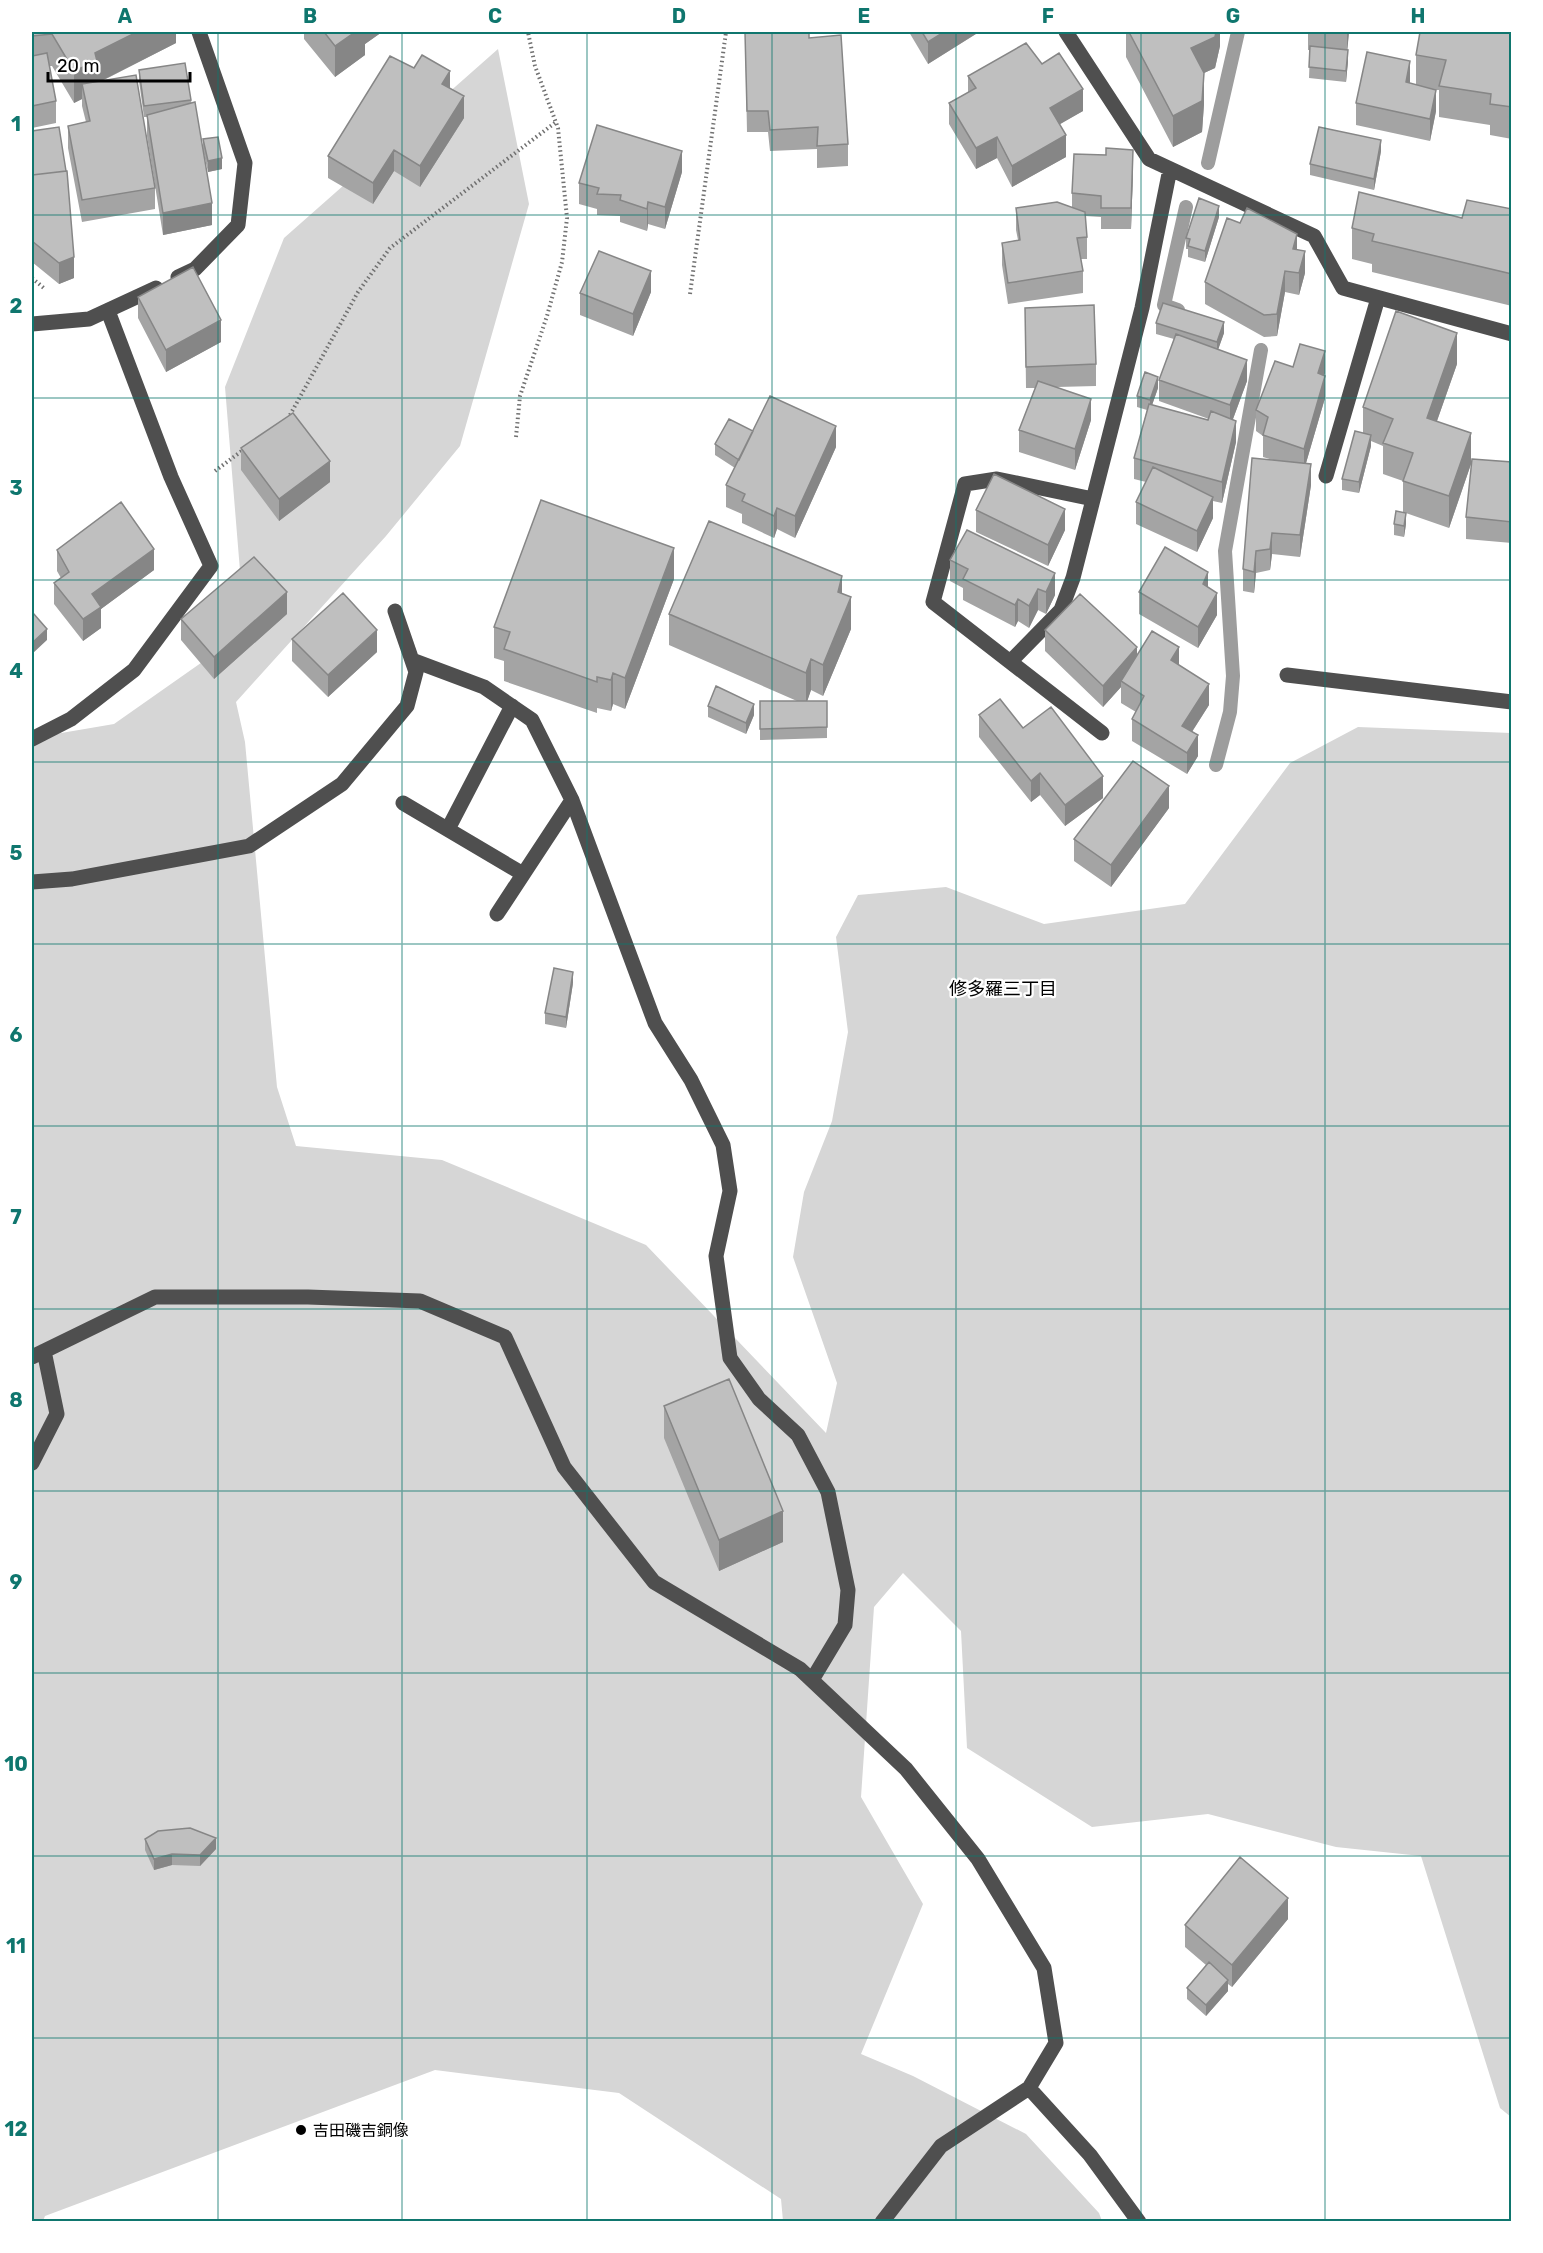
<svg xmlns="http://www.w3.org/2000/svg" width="1543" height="2253" font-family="Rubik,'Noto Sans JP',sans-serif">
<rect width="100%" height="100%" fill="#fff"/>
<path fill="#d6d6d6" d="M498,49L529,204L460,446L386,536L236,702L245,742L277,1087L296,1146L442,1160L646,1245L826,1433L837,1383L793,1257L804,1192L832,1121L848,1032L836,937L858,895L946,887L1044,924L1185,904L1290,763L1358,727L1511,733V2117L1500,2108L1421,1856L1336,1847L1208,1814L1092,1827L967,1748L961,1631L903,1573L874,1607L861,1797L923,1904L861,2054L913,2076L1026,2134L1099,2213L1102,2221H783L781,2199L619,2093L435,2070L45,2216L43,2221L32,2222V738L114,724L245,632L225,387L284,238Z"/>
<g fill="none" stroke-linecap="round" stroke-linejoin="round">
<path stroke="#9d9d9d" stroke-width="14" d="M1208,163L1238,32
M1178,310L1164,305L1186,207
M1216,765L1230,712L1233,676L1225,551L1261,350"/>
<path stroke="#717171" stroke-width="4" stroke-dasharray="1.5 3" stroke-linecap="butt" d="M32,278L45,289
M690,294L726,32
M290,415L358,292L390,248L556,122
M516,437L520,396L547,316L562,262L567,218L558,128L535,66L528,32
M215,471L243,450"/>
<path stroke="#4f4f4f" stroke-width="15" d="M1066,32L1149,159L1314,236L1343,288L1512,334
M178,277L195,269L238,225L245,163L199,32
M32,324L89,319L156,288
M1326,476L1378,298
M1093,499L997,479L965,484L933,602L1102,733
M412,660L484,687L532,720L572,800L655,1023L691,1080L723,1145L730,1191L716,1256L730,1358L759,1399L798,1435L828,1492L848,1590L845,1625L812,1680
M1010,662L1061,610L1073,578L1142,308L1170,169
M1287,675L1512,702
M32,739L71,719L134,670L211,566L171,477L108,311
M403,803L523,874
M448,829L512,706
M32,882L72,879L249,846L342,784L407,706L416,672L395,611
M497,914L572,800
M32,1357L155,1297H308L420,1301L505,1337L564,1467L654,1582L800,1669L906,1769L978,1859L1044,1968L1056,2043L1029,2088L941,2146L882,2222
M32,1463L57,1414L44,1351
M1029,2088L1090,2155L1139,2222"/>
</g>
<path fill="#a4a4a4" d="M32,32H176V43L102,81L155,188V209L82,222L68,148V126L86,122L82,106V99L74,103L52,66H49L56,101V123L32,128Z
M304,32H382L365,44V55L335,77L304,39Z
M909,32H979L928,64Z
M1126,32H1220V46L1215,68L1204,73V104L1202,132L1173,147L1126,57Z
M1308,32H1349L1347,50L1348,61L1346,82L1309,78L1310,50H1308Z
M1512,32V139L1490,135V125L1439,117V90H1435L1436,111L1430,141L1356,125V103L1416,84V55Z
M745,33L809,38L848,144V166L817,168V149L770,151L768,132H747Z
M1042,64L1083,111L1059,124L1066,157L1012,187L997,158L976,169L949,124V103L968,93V76Z
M139,70L191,100L212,225L163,235L147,136V117H144L139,81Z
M450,88L464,118L420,187L394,171L373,204L328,178V156Z
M32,131L74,278L59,284L32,262Z
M203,139L222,169L208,172L203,150Z
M1381,151L1374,190L1310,175V164Z
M1133,171L1131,229H1101V217L1085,216L1087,237V259H1081L1083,271V293L1008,304L1002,265V243L1018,240L1016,230V208L1072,207V193Z
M682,172L665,229L648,224L647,231L620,222V216L597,215V209L579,204V183Z
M1512,209V306L1372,272V264L1352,259V228L1462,218Z
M1219,217L1205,262L1188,257V249H1186V238Z
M1297,250L1305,273L1299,295L1285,292L1277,336L1264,337L1205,304V282Z
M651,292L633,336L580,315V293Z
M138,297L221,342L166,372L138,318Z
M1025,308L1096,364V386L1057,387L1091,420L1075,470L1019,452V430L1035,388H1026Z
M1156,323L1224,333L1218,349L1247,381L1233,419L1236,442L1222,503L1213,501V518L1197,552L1136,524V502L1146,482L1134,479V458L1147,410L1137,407V396L1158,388L1152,405L1208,420L1209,419L1159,401V380L1174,339L1156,334Z
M1457,364L1437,421L1471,464L1449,528L1403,512V481L1383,474V446L1371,441V446L1359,493L1342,490V479L1363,433V407Z
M1293,367L1325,373L1324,376L1325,398L1306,463L1311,485L1300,557L1272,554L1270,570L1256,573L1254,593L1243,591V569L1273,460L1263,457V436L1256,431V410Z
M753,431L836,447L795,538L777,529L774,538L742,523V514L726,507V485L735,468L715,455V444Z
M241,448L330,482L279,521L241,470Z
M1512,462V543L1466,539V517Z
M976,510L1065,530L1048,566L976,532Z
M1394,524H1406L1404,537L1394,535Z
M57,550L154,570L101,609V628L83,641L54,604V583L61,578L57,571Z
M950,560L1055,595L1046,614L1038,610L1029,628L1018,621L1015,627L963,600V588L950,581Z
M674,579L625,709L613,704L611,711L597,708V713L504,681V661L494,658V627Z
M1139,592L1217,615L1198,648L1139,614Z
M842,593L851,629L823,696L811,690L807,701H827V738L760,740V701H797L669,645V614Z
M287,614L214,679L181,640V619Z
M1045,630L1137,655L1179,665L1209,705L1192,732L1198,756L1187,774L1132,741V719L1136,712L1121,703V687L1103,707L1045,651Z
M292,639L377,652L328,697L292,661Z
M708,706L754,715L746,734L708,717Z
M979,715L1023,728L1103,798L1065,826L1040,795L1031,802L979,737Z
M1169,808L1111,887L1074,861V839Z
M573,983L566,1028L545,1024V1013Z
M664,1406L783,1542L719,1571L664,1438Z
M145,1839L216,1849L200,1866L172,1865L154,1870L145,1850Z
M1288,1919L1232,1987L1228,1984V1991L1206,2016L1187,1999V1988L1206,1965L1185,1947V1925Z"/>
<path fill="#868686" d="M137,32H176V43L97,83L82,84V99L74,103V71L95,53Z
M355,32H382L365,44V55L335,77V46Z
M944,32H979L928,64V42Z
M1216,32H1220V46L1215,68L1204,73V104L1202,132L1173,147V116L1191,48Z
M1347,32H1349L1347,54Z
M1348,50V61L1346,82V71Z
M1410,61V82L1406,103V82Z
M450,71V93L442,84Z
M1083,89V111L1050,130V108Z
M1436,90V111L1430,141V119Z
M464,96V118L420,187V166Z
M1066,135V157L1012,187V166Z
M997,137V158L976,169V148Z
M1381,140V151L1374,190V179Z
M394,150V171L373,204V183Z
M1133,150V171L1131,229V208Z
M682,151V172L665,229V207Z
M222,158V169L208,172V161Z
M648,202V224L647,231V209Z
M212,203V225L163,235V213Z
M1219,206V217L1205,262V251Z
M1297,234V256L1293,249Z
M1305,251V273L1299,295V273Z
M74,257V278L59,284V263Z
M651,271V292L633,336V314Z
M1285,271V292L1277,336V314Z
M221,320V342L166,372V350Z
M1224,322V333L1217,353V342Z
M1457,333V364L1427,449V418Z
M1325,351V373L1318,395V373Z
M1247,360V381L1230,427V405Z
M1325,376V398L1304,470V449Z
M1158,377V388L1150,411V400Z
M1091,399V420L1075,470V449Z
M1236,421V442L1222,503V482Z
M836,426V447L795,538V516Z
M1471,433V464L1449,528V496Z
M1371,435V446L1359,493V482Z
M330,461V482L279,521V499Z
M1311,464V485L1300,557V535Z
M1213,497V518L1197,552V531Z
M777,508V529L774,538V516Z
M1065,509V530L1048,566V545Z
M1406,513V524L1404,537V526Z
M1272,533V554L1270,570V549Z
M674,548V579L625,709V678Z
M154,549V570L101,609V628L83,641V619L92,594Z
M1256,551V573L1254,593V572Z
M1208,572V594L1203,584Z
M1055,573V595L1046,614V592Z
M842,576V607L838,592Z
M1038,589V610L1029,628V606Z
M287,592V614L214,679V657Z
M1217,593V615L1198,648V627Z
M851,597V629L823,696V665Z
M1018,599V621L1015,627V605Z
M47,629V640L32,654V643Z
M377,630V652L328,697V675Z
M1137,647V669L1121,681V687L1103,707V686Z
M1179,647V669L1171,660Z
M811,659V690L806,705V673Z
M613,673V704L611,711V680Z
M1209,684V705L1182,747V726Z
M754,704V715L746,734V723Z
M1198,735V756L1187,774V753Z
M1040,773V795L1031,802V781Z
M1103,776V798L1065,826V805Z
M1169,786V808L1111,887V865Z
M573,972V983L566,1028V1017Z
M783,1511V1542L719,1571V1540Z
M216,1838V1849L200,1866V1855Z
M172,1854V1865L154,1870V1859Z
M1288,1898V1919L1232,1987V1965Z
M1228,1980V1991L1206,2016V2005Z"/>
<path fill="#bfbfbf" stroke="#868686" stroke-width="1.5" d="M32,32H137L95,53L97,61L74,71L52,34L32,36Z
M324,32H355L335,46Z
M782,32H809V38L841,35L848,144L817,146L818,127L770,130L768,111H747L745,33Z
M922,32H944L928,42Z
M1129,32H1216L1215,37L1191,48L1204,73L1202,101L1173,116Z
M1420,32H1512V107L1490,104L1491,94L1439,86L1446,60L1416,55Z
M1026,43L1042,64L1059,53L1083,89L1050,108L1066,135L1012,166L997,137L976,148L949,103L976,88L968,76Z
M1310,46L1348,50L1346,71L1309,67Z
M1367,52L1410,61L1406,82L1436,90L1430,119L1356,103Z
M47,53L56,101L32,106V56Z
M422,55L450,71L442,84L464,96L420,166L394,150L373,183L328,156L390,56L414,68Z
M185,63L191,100L144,106L139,70Z
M136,75L155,188L82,200L68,126L90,121L82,84Z
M195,102L212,203L163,213L147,115Z
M597,125L682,151L665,207L648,202L647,209L620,200L621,195L597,194L599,188L579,183Z
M59,127L66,171L32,175V131Z
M1319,127L1381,140L1374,179L1310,164Z
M218,137L222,158L208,161L203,139Z
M1106,148L1133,150L1131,208H1101V196L1072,193L1074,154L1106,155Z
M67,171L74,257L59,263L32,241V175Z
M1359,192L1462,218L1467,200L1512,209V274L1372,241L1374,234L1352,228Z
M1199,198L1219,206L1205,251L1188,246L1190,239L1186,238Z
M1057,202L1085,212L1087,237L1077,238L1083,271L1008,283L1002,243L1020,240L1016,208Z
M1247,208L1297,234L1293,249L1305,251L1299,273L1285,271L1277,314L1264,315L1205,282L1227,218L1240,223Z
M599,251L651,271L633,314L580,293Z
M193,267L221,320L166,350L138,297Z
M1163,303L1224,322L1217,342L1156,323Z
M1094,305L1096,364L1026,367L1025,308Z
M1396,311L1457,333L1427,418L1471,433L1449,496L1403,481L1413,453L1383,443L1393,419L1363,407Z
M1176,334L1247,360L1230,405L1159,380Z
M1300,344L1325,351L1318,373L1325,376L1304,449L1263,435L1268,417L1256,410L1275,361L1293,367Z
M1145,372L1158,377L1150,400L1137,396Z
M1038,381L1091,399L1075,449L1019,430Z
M770,396L836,426L795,516L777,508L774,516L742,501L745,494L726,485Z
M1149,404L1208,420L1211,411L1236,421L1222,482L1134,458Z
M293,413L330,461L279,499L241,448Z
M729,419L753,431L739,460L715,444Z
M1355,431L1371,435L1359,482L1342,479Z
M1252,458L1311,464L1300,535L1272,533L1270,549L1256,551L1254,572L1243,569Z
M1472,459L1512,462V522L1466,517Z
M1153,467L1213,497L1197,531L1136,502Z
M994,474L1065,509L1048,545L976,510Z
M541,500L674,548L625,678L613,673L611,680L597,677V682L504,649L510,632L494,627Z
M121,502L154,549L92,594L101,607L83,619L54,583L69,572L57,550Z
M1396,511L1406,513L1404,526L1394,524Z
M709,521L842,576L838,592L851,597L823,665L811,659L806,673L669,614Z
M967,530L1055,573L1046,592L1038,589L1029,606L1018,599L1015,605L963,579L968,569L950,560Z
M1165,547L1208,572L1203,584L1217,593L1198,627L1139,592Z
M254,557L287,592L214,657L181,619Z
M343,593L377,630L328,675L292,639Z
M1080,594L1137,647L1103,686L1045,630Z
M33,613L47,629L32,643V615Z
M1152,631L1179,647L1171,660L1209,684L1182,726L1198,735L1187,753L1132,719L1144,696L1121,681Z
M716,686L754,704L746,723L708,706Z
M1000,699L1023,728L1051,707L1103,776L1065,805L1040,773L1031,781L979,715Z
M760,701H827V727L760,729Z
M1133,761L1169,786L1111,865L1074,839Z
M554,968L573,972L566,1017L545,1013Z
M729,1379L783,1511L719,1540L664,1406Z
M190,1828L216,1838L200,1855L172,1854L154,1859L145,1839L158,1831Z
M1240,1857L1288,1898L1232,1965L1185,1925Z
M1209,1962L1228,1980L1206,2005L1187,1988Z"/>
<path fill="none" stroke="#0f766e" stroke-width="1.5" stroke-opacity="0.55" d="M218,32V2222M402,32V2222M587,32V2222M772,32V2222M956,32V2222M1141,32V2222M1325,32V2222M32,215H1512M32,398H1512M32,580H1512M32,762H1512M32,944H1512M32,1126H1512M32,1309H1512M32,1491H1512M32,1673H1512M32,1856H1512M32,2038H1512"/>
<circle fill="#000" stroke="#fff" stroke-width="2" cx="301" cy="2130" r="6"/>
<g text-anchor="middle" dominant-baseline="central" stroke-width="4.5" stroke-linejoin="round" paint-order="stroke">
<g font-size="16" fill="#000" stroke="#fff" text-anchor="start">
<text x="313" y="2130">吉田磯吉銅像</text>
</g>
<g font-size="18" fill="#000" stroke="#fff">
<text x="1003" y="989">修多羅三丁目</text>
</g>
</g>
<rect width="1543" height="2253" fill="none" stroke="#ffffff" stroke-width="66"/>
<path d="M48 72v9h142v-9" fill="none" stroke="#000000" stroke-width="3"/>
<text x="57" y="72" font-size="18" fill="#000000" stroke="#ffffff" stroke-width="4.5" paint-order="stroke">20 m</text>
<rect x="33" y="33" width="1477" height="2187" fill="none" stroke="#0f766e" stroke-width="2"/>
<g font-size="20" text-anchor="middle" font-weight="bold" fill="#0f766e">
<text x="125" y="23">A</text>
<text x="310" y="23">B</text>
<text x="495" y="23">C</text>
<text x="679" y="23">D</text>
<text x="864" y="23">E</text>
<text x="1048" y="23">F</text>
<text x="1233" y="23">G</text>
<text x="1418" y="23">H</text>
<text x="16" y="131">1</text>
<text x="16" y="313">2</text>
<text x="16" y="495">3</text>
<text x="16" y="678">4</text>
<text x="16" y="860">5</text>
<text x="16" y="1042">6</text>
<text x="16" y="1224">7</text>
<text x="16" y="1407">8</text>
<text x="16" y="1589">9</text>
<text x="16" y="1771">10</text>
<text x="16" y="1953">11</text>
<text x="16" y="2136">12</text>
</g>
</svg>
